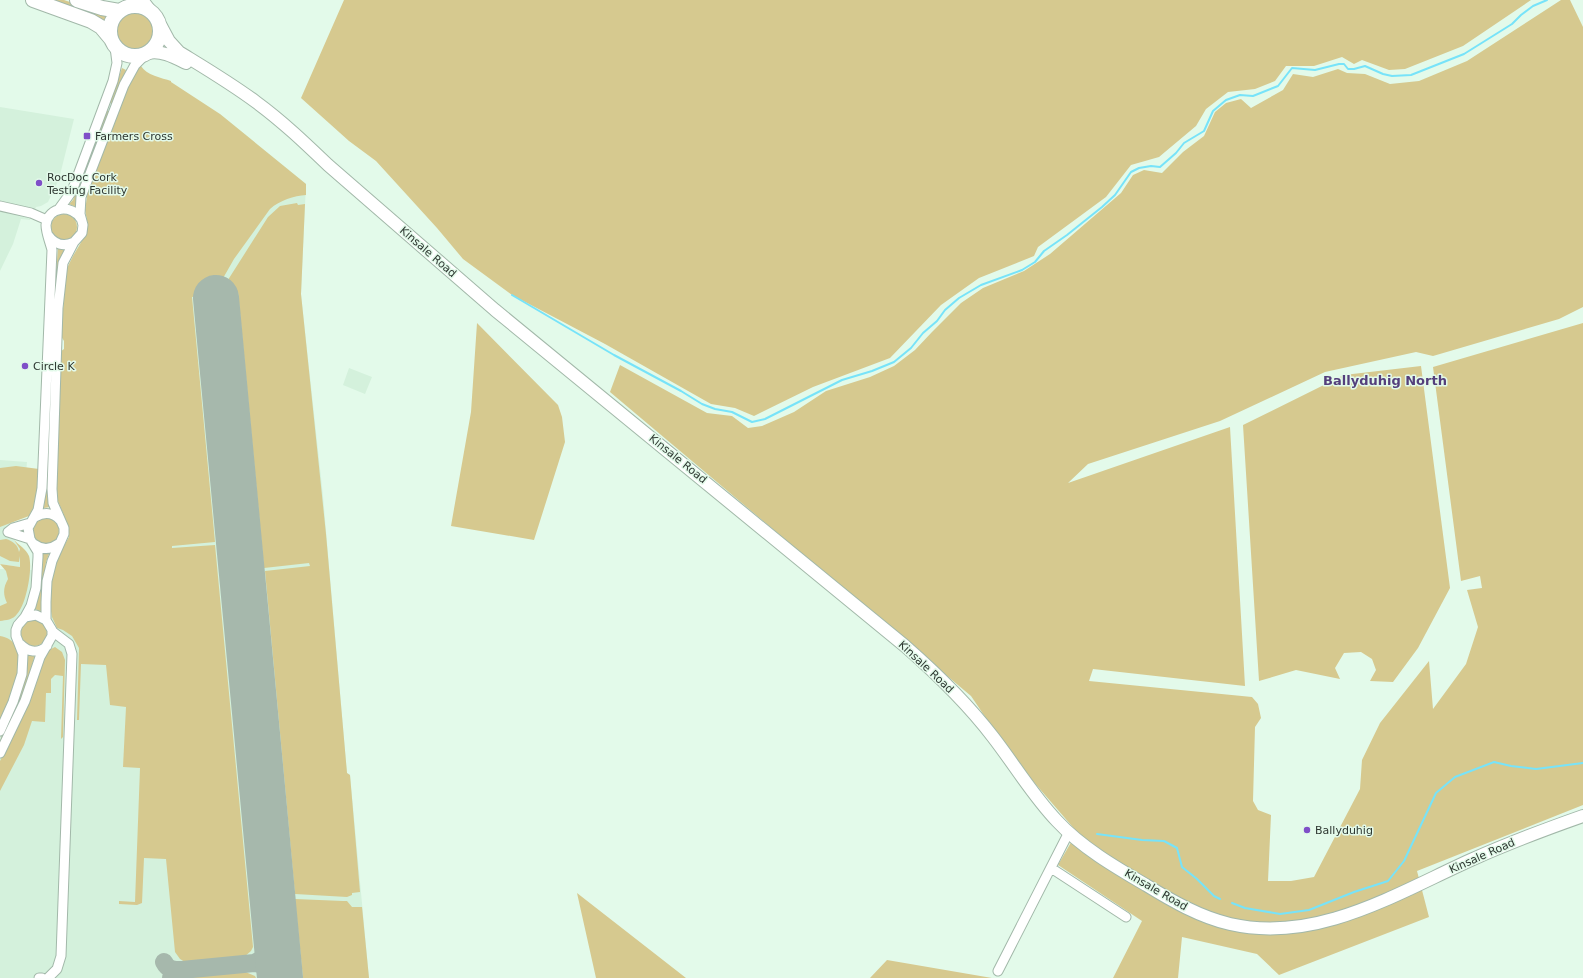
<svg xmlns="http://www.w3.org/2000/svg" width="1583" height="978" font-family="'DejaVu Sans',sans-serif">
<rect width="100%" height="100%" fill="#e3faea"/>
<path fill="#d4f1dc" d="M0,107L74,119L59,179L48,202L41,206L36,207L30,220L21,219L13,244L0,271Z
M220,114L306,184L301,294L323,496L347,773L350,775L369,978H0V569L105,572Z
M349,368L372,377L365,394L343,385Z
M0,460L27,462L23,504L13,519L14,540L20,549V567L0,564Z"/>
<path fill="#d6c98f" d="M41,0H64L109,15L106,24Z
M344,0H1531L1463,46L1405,69L1389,70L1362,60L1354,64L1342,57L1314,66H1286L1275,81L1255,89L1228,92L1206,109L1196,126L1159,157L1131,165L1106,197L1038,247L1034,256L979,278L941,305L890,358L813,387L754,416L735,408L711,404L605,344L512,295L463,259L437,228L376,161L349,141L301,98Z
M1561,0H1570L1583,27V307L1559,319L1433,356L1416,352L1325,372L1220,421L1088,464L1068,483L1230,427L1245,686L1093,669L1089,681L1252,697L1258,704L1261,718L1255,727L1253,801L1258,810L1271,815L1268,881H1291L1314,877L1360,789L1362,760L1380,723L1429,661L1433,709L1466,664L1478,627L1467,590L1482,588L1480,576L1461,581L1433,367L1583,323V805L1417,871L1429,917L1279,975L1257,954L1182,937L1178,978H1113L1142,921L1058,865L1077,832L1013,758L971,696L610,392L620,365L707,413L732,416L748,428L762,426L794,412L826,391L870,377L894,366L915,350L932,332L961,303L983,288L1024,271L1050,254L1121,193L1133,175L1144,170L1162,173L1183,152L1204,136L1215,112L1226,103L1241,99L1251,108L1283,90L1293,74L1313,77L1338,69L1347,73L1365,74L1390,84L1419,81L1467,61Z
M117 31a19 19 0 1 1 38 0a19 19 0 1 1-38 0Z
M141,66C146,75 162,78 171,81V82L220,114L306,184V195C294,196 280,200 270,209L234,259L214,294L192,297L215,542L172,546V548L215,545L253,947L251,951L244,957L185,962L180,959L175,952L166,859L144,858L142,903L137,905L119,904V901L135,902L140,768L123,767L126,707L110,705L106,665L81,664L79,720H77L79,648L72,636L63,630L57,628L52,617L50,605L51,584L57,558L69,537V528L58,501L56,482L60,352L64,349V341L61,336L66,270L73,256L83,239L88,226L85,210L88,190L128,86L135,72Z
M122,68L126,70L112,104L110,103Z
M107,111H109L76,197V207L69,204L73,200Z
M297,203L298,205L305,204L301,294L326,534L347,773L350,775L360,892L352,893V895L347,897L295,894L265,571L310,566L309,563L264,568L238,292L219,294L268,217L280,206Z
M51 227a13 13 0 1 1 26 0a13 13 0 1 1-26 0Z
M58,247L65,249L59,262L53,342L47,496L50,507L44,508L52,323Z
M477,323L558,405L562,417L565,442L534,540L451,526L471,412Z
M1421,366L1450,588L1418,648L1393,682L1370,681L1376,670L1372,659L1361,652L1344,653L1335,668L1340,679L1296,670L1259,681L1243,425L1344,375Z
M16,466L39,469C38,485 38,503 29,516L0,527V468Z
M33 531a13 13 0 1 1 26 0a13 13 0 1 1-26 0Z
M6,539C13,541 18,545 19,552L20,549L14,540C19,545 26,549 29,556C33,569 26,605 17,614C13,620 6,620 0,621V606L7,603C3,594 3,588 8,579L6,571L0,564L20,567V556L19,562L10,561L0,556V540Z
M43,554H49L46,562L44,579L41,578Z
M40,589H43L42,610L40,611L35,609Z
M21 633a13 13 0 1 1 26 0a13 13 0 1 1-26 0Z
M0,636C38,642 8,704 0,724Z
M55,647L62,652L65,660L63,737L61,739L63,676L55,675L51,679V693H46L45,722L32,721L24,745L0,791V761L20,722L45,656L51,649Z
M29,655H34V658C26,689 14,717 0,746C0,736 5,729 10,720C19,701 28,678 27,656Z
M577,893L686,978H596Z
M295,899L343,901H347L352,907H362L369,978H303Z
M887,960L992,978H870Z
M243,971L255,976L256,978H184L186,975Z"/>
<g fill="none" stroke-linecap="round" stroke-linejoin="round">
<path stroke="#77e3f9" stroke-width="2" d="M512,295L614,355L681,391L702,404L715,409L732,412L752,422L765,419L842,380L872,371L894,362L911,348L923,333L937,321L945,310L959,298L981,285L1022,270L1035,262L1044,251L1067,235L1102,207L1115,195L1131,172L1139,168L1151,166L1160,167L1176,153L1184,143L1204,131L1213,111L1226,100L1240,95L1253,96L1278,86L1292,68L1315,70L1339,64H1344L1348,69H1354L1365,66L1383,74L1392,76L1411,75L1464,54L1512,24L1521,15L1533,6L1547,0
M1097,834L1142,840L1164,841L1177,848L1182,867L1197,879L1214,896L1220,899
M1232,903L1245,908L1280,914L1309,910L1354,892L1388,881L1404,861L1436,793L1455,777L1494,762L1511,766L1536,769L1583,763"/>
<path stroke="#a6b8ac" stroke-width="18" d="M164,962C168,970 173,970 182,970
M254,963C265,964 272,968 278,978
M171,978L177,972L182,970L254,963C269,957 273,949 276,934"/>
<path stroke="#a6b8ac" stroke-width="46" d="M216,298L280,978"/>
<defs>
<path id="minor" d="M144,0L153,12
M129,6L132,0
M0,206L31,213L47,220
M59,209L72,191L113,81L117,63L115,47
M48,235C55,245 64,247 74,242
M35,517C44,512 53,512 60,520
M8,532L13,528L30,523
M8,532L30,539
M34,544C42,550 50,550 58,544
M46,620V602L47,581L52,561L64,534V528L53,503L52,489L58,308L63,263L74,242L82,233L83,225L80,214L81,197L124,85L135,65L146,54
M20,644C28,652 38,654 47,646
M0,731L13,702L22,674L23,654L16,636V630L18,625L25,617L31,606L36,588L38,557V552L30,539L28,528L38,510L42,488L52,250C50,242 46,233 46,225C48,206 72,204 81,219
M0,753L25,701L40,657L52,636V630L46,620L36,615L25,617
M1051,868L1126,917
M998,971L1069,832
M39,978H42
M48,978L57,969L61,956L72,654L69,644L52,631"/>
<path id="major" d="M161,26L169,41L179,52C205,68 232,84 256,102C282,121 305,143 328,165L495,310L905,646C937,674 967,703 993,737C1014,764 1033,796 1057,821C1081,847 1115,867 1146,885C1172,901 1200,917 1230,924C1317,944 1397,893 1473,859C1509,843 1546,829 1583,816
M148,53C161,50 174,57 186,63"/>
<path id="highway" d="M33,0L91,21L101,27L111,39
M77,0L102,8L119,11
M110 31a25 25 0 1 1 50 0a25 25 0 1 1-50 0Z"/>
</defs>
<use href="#minor" stroke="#a2b8a9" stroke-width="11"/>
<use href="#major" stroke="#a2b8a9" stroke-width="14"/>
<use href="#highway" stroke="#a2b8a9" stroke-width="16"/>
<use href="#minor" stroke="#fff" stroke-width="9"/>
<use href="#major" stroke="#fff" stroke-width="12"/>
<use href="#highway" stroke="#fff" stroke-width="14"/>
</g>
<g fill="#7f4fc8" stroke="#e3faea" stroke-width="1.5">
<rect x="83" y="132" width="8" height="8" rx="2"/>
<circle cx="39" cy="183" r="4"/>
<circle cx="25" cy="366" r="4"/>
<circle cx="1307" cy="830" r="4"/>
</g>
<g text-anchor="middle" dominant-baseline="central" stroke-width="3" stroke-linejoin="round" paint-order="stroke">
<g font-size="11" fill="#2d3630" stroke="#e3faea" text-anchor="start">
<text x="95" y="136">Farmers Cross</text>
<text x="47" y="177">RocDoc Cork<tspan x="47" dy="13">Testing Facility</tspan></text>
<text x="33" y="366">Circle K</text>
<text x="1315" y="830">Ballyduhig</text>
</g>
<g font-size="11" fill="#2d3630" stroke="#e3faea">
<text transform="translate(428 252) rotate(41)">Kinsale Road</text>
<text transform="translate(678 459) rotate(39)">Kinsale Road</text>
<text transform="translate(926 667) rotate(43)">Kinsale Road</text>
<text transform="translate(1482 856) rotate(-24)">Kinsale Road</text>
<text transform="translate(1156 890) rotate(30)">Kinsale Road</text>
</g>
<g font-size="13" font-weight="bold" fill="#543f7c" stroke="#e3faea">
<text x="1385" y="380">Ballyduhig North</text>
</g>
</g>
</svg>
